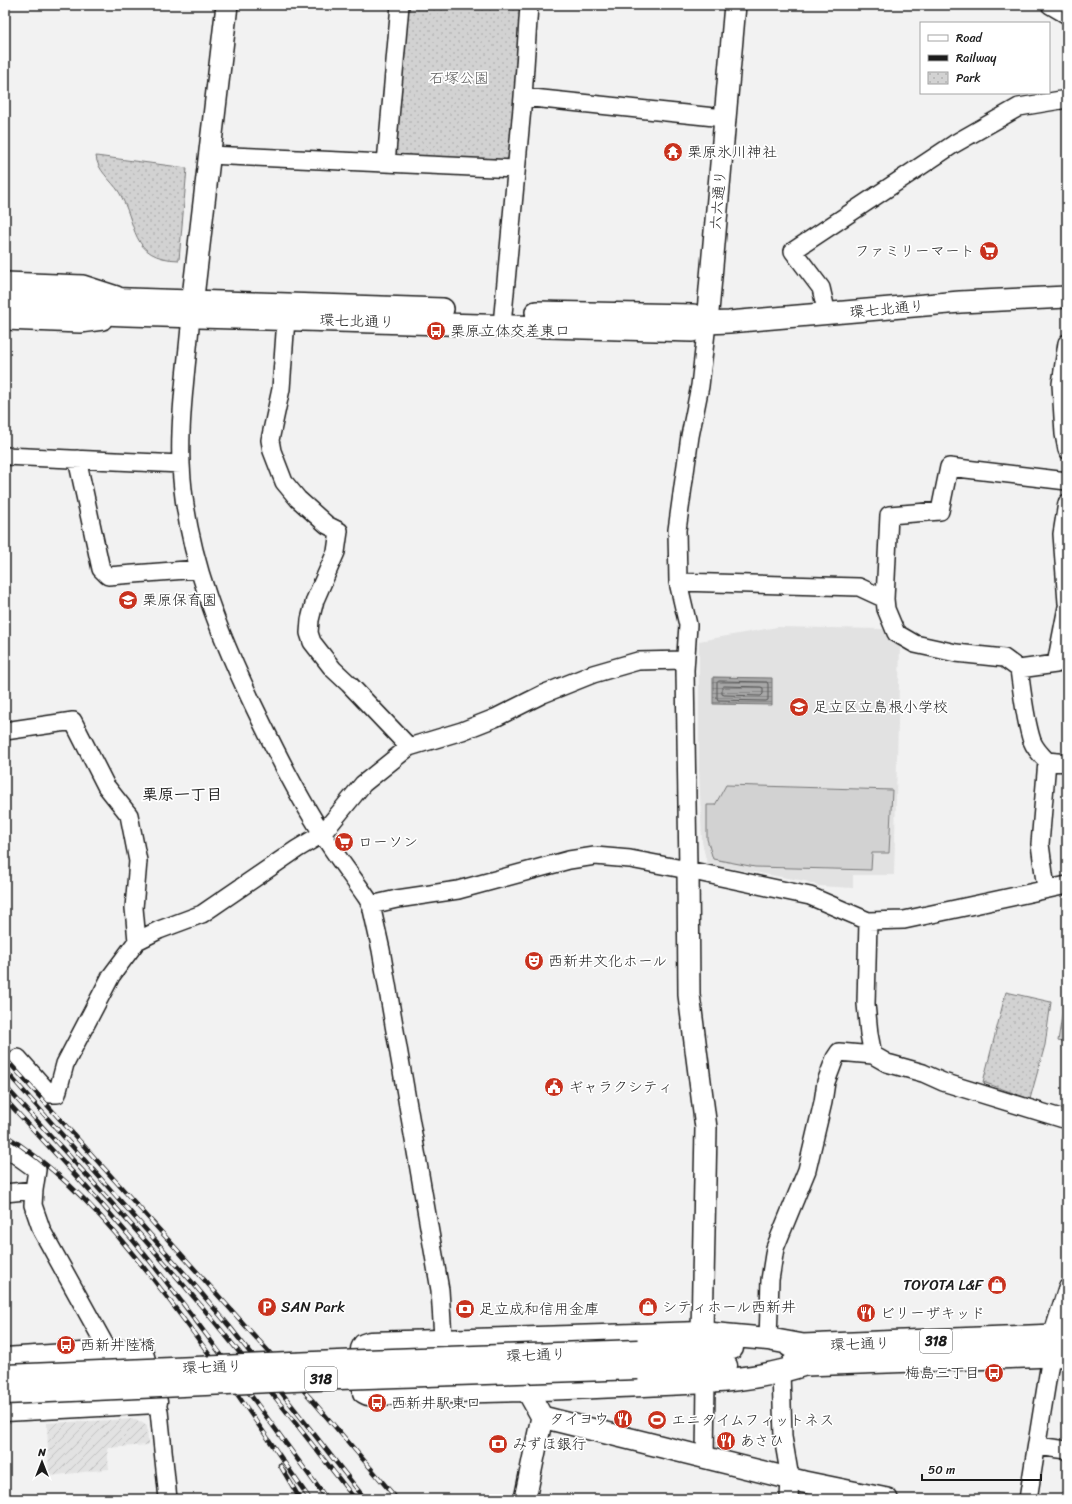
<svg xmlns="http://www.w3.org/2000/svg" width="1072" height="1504" font-family="Sriracha,'Klee One',sans-serif">
<defs>
<pattern id="industrial-furrows" width="10" height="10" patternUnits="userSpaceOnUse"><rect width="10" height="10" fill="#e2e2e2"/><path d="M-1 1l2-2M0 10L10 0M9 11l2-2" fill="none" stroke="#c1c1c1"/></pattern>
<pattern id="cemetery-stones" width="16" height="16" patternUnits="userSpaceOnUse"><rect width="16" height="16" fill="#d2d2d2"/><path d="M2 7V4a2 2 0 0 1 4 0v3zM10 15v-3a2 2 0 0 1 4 0v3z" fill="#b4b4b4"/></pattern>
<pattern id="park-dots" width="8" height="8" patternUnits="userSpaceOnUse"><rect width="8" height="8" fill="#d2d2d2"/><path d="M2 2h.1M6 6h.1" fill="none" stroke="#b4b4b4" stroke-width="1.8" stroke-linecap="round"/></pattern>
<pattern id="water-rules" width="6" height="5" patternUnits="userSpaceOnUse"><rect width="6" height="5" fill="#a8a8a8"/><path d="M0 2.5h6" fill="none" stroke="#888"/></pattern>
</defs>
<rect width="100%" height="100%" fill="#f2f2f2"/>
<filter id="ink" filterUnits="userSpaceOnUse"><feTurbulence type="fractalNoise" baseFrequency=".025" numOctaves="2"/><feDisplacementMap in="SourceGraphic" scale="8" xChannelSelector="R" yChannelSelector="G"/><feConvolveMatrix kernelMatrix="1 2 1 2 8 2 1 2 1" color-interpolation-filters="sRGB"/></filter>
<g filter="url(#ink)">
<path fill="#e2e2e2" d="M777,627L883,629L887,636L900,646L894,875H853V888L819,886L805,881L707,864L702,842L699,769V641Z"/>
<path fill="url(#industrial-furrows)" d="M136,1419L147,1426L148,1445L107,1448L109,1469L49,1476L47,1423Z"/>
<path fill="#d2d2d2" stroke="#777" d="M726,785L892,790L889,853H872L871,870L755,867L713,859L707,839V805H715Z"/>
<path fill="url(#cemetery-stones)" stroke="#777" d="M1066,991H1067V1043L1058,1041Z"/>
<path fill="url(#park-dots)" stroke="#777" d="M408,5H523L511,154L505,161L401,156L395,151Z
M96,156L187,168L179,260C129,259 138,224 119,192C111,180 97,170 96,156Z
M1006,992L1051,1002L1045,1045L1030,1099L983,1082Z"/>
<path fill="url(#water-rules)" stroke="#707070" d="M713,677L772,678V705L713,704Z"/>
<g fill="none" stroke-linecap="round" stroke-linejoin="round">
<path stroke="#545454" stroke-width="1" d="M719,681L767,682L768,684V700L766,701L718,700L717,698V683Z
M724,686L761,687L763,688V694L761,696L724,695L722,694V688Z"/>
<path stroke="#d2d2d2" stroke-width="17" stroke-dasharray="17 8" stroke-linecap="butt" d="M5,1063L9,1057L18,1058"/>
<defs>
<path id="minor" d="M1050,5L1067,15
M523,97L724,118
M209,155L516,169
M386,163L400,5
M5,281L83,284L117,295
M827,314L821,288L793,251L954,144L1019,107L1067,99
M191,316C187,364 179,417 181,464C185,555 222,642 262,723C280,760 299,798 322,833C335,855 352,876 367,898L371,905L381,950L440,1290L444,1353
M286,319L281,389L270,440L272,451L284,482L298,499L327,525L339,531L336,552L315,600L310,620L309,633L312,642L333,669L349,684L409,747
M5,321L80,324L103,321
M502,325L523,97L529,5
M1067,343L1061,384L1064,434L1067,450
M5,456L181,464
M77,459L101,569L108,576L199,569
M1067,503L1062,534L1067,603
M678,582L859,587L885,599
M1019,669L1004,658L956,653L915,644L896,633L886,609L885,599L889,515L940,511L949,467L1067,481
M5,731L73,721L106,786L129,815L138,861L134,908L137,941
M1047,761L1067,763
M688,870L685,670L688,625L678,582L677,530L690,436L700,386L707,323
M1046,889L1040,844L1047,761C1041,755 1035,749 1032,741C1025,720 1022,691 1019,669L1056,664L1067,607
M371,905L397,899L458,890L569,860L595,856L630,859L688,870L810,896L868,921L904,920L1067,885
M868,921L866,1004L869,1034L873,1055
M18,1058L50,1094H57L65,1064L111,976L137,941L159,930L202,914L297,849L322,834L363,784L409,747L462,731L495,718L543,694L593,674L638,661L685,660
M5,1147L37,1170L34,1190L33,1205L42,1231L109,1352
M5,1193L34,1190
M1052,1336L1067,1288
M768,1339L770,1280L775,1248L807,1170L823,1102L826,1082L835,1058L839,1052L873,1055L887,1063L923,1073L943,1082L1067,1120
M781,1372L783,1437L790,1478L789,1499
M156,1402L159,1411L168,1499
M1037,1446L1067,1450
M705,1458L706,1382
M1028,1499L1051,1356"/>
<path id="tertiary" d="M5,295L443,309
M5,310L127,315L692,331L707,323L729,322L960,302L1067,297
M536,312L693,315L707,323
M191,314L227,5
M707,323L735,5
M688,870L689,995L706,1128L702,1333
M542,1417L804,1482L887,1499
M525,1499L542,1417L528,1392"/>
<path id="primary" d="M790,1346L1067,1335
M806,1346L768,1339L702,1333L370,1343L364,1345L362,1349L364,1390V1392L368,1394L522,1390L528,1392L536,1389C579,1388 622,1386 664,1384C714,1382 759,1380 806,1364
M638,1351L732,1348
M5,1359L141,1350L156,1402L5,1410
M792,1365L1067,1355
M638,1368L726,1366"/>
</defs>
<use href="#minor" stroke="#1c1c1c" stroke-width="20"/>
<use href="#tertiary" stroke="#1c1c1c" stroke-width="24"/>
<use href="#primary" stroke="#1c1c1c" stroke-width="25"/>
<use href="#minor" stroke="#fff" stroke-width="17"/>
<use href="#tertiary" stroke="#fff" stroke-width="21"/>
<use href="#primary" stroke="#fff" stroke-width="22"/>
<defs>
<path id="rail" d="M5,1058L313,1401L397,1499
M5,1070L192,1282L230,1327L365,1499
M5,1086C58,1144 112,1202 163,1261C230,1338 292,1419 355,1499
M5,1099C55,1154 108,1208 154,1266C214,1342 269,1422 327,1499
M5,1135C54,1166 95,1207 131,1252C177,1307 219,1368 260,1427C277,1451 293,1476 310,1499
M280,1465L300,1499"/>
</defs>
<use href="#rail" stroke="#1c1c1c" stroke-width="4.5"/>
<use href="#rail" stroke="#fff" stroke-width="3" stroke-dasharray="9" stroke-linecap="butt"/>
<defs>
<path id="primary-bridge" d="M5,1376L338,1362L638,1351
M5,1393L339,1378L638,1368"/>
</defs>
<use href="#primary-bridge" stroke="#1c1c1c" stroke-width="25" stroke-linecap="butt"/>
<use href="#primary-bridge" stroke="#fff" stroke-width="22"/>
</g>
</g>
<defs>
<symbol id="temple-disc" viewBox="-11 -11 22 22"><circle r="9.5" fill="#c8321e" stroke="#fff"/><path d="M0-6L5-2H3V0L6.5 2.5H4V6H1.5V3h-3V6H-4V2.5H-6.5L-3 0V-2H-5Z" fill="#fff"/></symbol>
<symbol id="supermarket-disc" viewBox="-11 -11 22 22"><circle r="9.5" fill="#c8321e" stroke="#fff"/><path d="M-6-5.5h2.5l.6 2H6L4.5 2H-2.5L-4.4-4H-6ZM-1.5 3.2a1.3 1.3 0 1 0 .1 0ZM3 3.2a1.3 1.3 0 1 0 .1 0Z" fill="#fff"/></symbol>
<symbol id="bus-disc" viewBox="-11 -11 22 22"><circle r="9.5" fill="#c8321e" stroke="#fff"/><path d="M-5-6H5V4H4V6H2V4H-2V6H-4V4H-5ZM-3.5-4V0h7V-4ZM-3.5 1.2v1.5H-2V1.2ZM2 1.2v1.5H3.5V1.2Z" fill="#fff"/></symbol>
<symbol id="school-disc" viewBox="-11 -11 22 22"><circle r="9.5" fill="#c8321e" stroke="#fff"/><path d="M0-5L7-2L0 1L-7-2ZM-4 1L0 2.5L4 1V4Q0 6-4 4Z" fill="#fff"/></symbol>
<symbol id="theatre-disc" viewBox="-11 -11 22 22"><circle r="9.5" fill="#c8321e" stroke="#fff"/><path d="M-5-5.5Q0-4 5-5.5V0Q5 5 0 6Q-5 5-5 0ZM-3.3-2.5H-1v1.5H-3.3ZM1-2.5H3.3v1.5H1ZM-2.8 1Q0 5.5 2.8 1Z" fill="#fff"/></symbol>
<symbol id="civic-disc" viewBox="-11 -11 22 22"><circle r="9.5" fill="#c8321e" stroke="#fff"/><path d="M-.6-6.5H3V-4.5H.6V-3L4-1V1h2V6H-6V1h2V-1L-.6-3ZM-1.2 2.5V6h2.4V2.5Z" fill="#fff"/></symbol>
<symbol id="shop-disc" viewBox="-11 -11 22 22"><circle r="9.5" fill="#c8321e" stroke="#fff"/><path d="M-5-2.5h2.3a2.7 3.5 0 0 1 5.4 0H5L5.5 6h-11ZM-1.5-2.5h3a1.5 2.3 0 0 0-3 0Z" fill="#fff"/></symbol>
<symbol id="parking-disc" viewBox="-11 -11 22 22"><circle r="9.5" fill="#c8321e" stroke="#fff"/><path d="M-3.5-5.5H1a3.5 3.5 0 0 1 0 7H-1V5.5H-3.5ZM-1-3.4V-.6H.8a1.4 1.4 0 0 0 0-2.8Z" fill="#fff"/></symbol>
<symbol id="bank-disc" viewBox="-11 -11 22 22"><circle r="9.5" fill="#c8321e" stroke="#fff"/><path d="M-6-4H6V4H-6ZM0-2.3a2.3 2.3 0 1 0 0 4.6a2.3 2.3 0 1 0 0-4.6Z" fill="#fff"/></symbol>
<symbol id="restaurant-disc" viewBox="-11 -11 22 22"><circle r="9.5" fill="#c8321e" stroke="#fff"/><path d="M-5-6h1v4h1v-4h1v4h1v-4h1v5L-1.5 .5V6h-2V.5L-5-1ZM5-6V6H3V1.5H1.5Q1.5-4 5-6Z" fill="#fff"/></symbol>
<symbol id="stadium-disc" viewBox="-11 -11 22 22"><circle r="9.5" fill="#c8321e" stroke="#fff"/><path d="M0-5a6.5 5 0 1 0 0 10a6.5 5 0 1 0 0-10ZM-3.5-1.8h7v3.6h-7Z" fill="#fff"/></symbol>
</defs>
<g fill-rule="evenodd">
<use href="#temple-disc" x="662" y="141" width="22" height="22"/>
<use href="#supermarket-disc" x="978" y="240" width="22" height="22"/>
<use href="#bus-disc" x="425" y="320" width="22" height="22"/>
<use href="#school-disc" x="117" y="589" width="22" height="22"/>
<use href="#school-disc" x="788" y="696" width="22" height="22"/>
<use href="#supermarket-disc" x="333" y="831" width="22" height="22"/>
<use href="#theatre-disc" x="523" y="950" width="22" height="22"/>
<use href="#civic-disc" x="543" y="1076" width="22" height="22"/>
<use href="#shop-disc" x="986" y="1274" width="22" height="22"/>
<use href="#parking-disc" x="256" y="1296" width="22" height="22"/>
<use href="#shop-disc" x="637" y="1296" width="22" height="22"/>
<use href="#bank-disc" x="454" y="1298" width="22" height="22"/>
<use href="#restaurant-disc" x="855" y="1302" width="22" height="22"/>
<use href="#bus-disc" x="55" y="1334" width="22" height="22"/>
<use href="#bus-disc" x="983" y="1362" width="22" height="22"/>
<use href="#bus-disc" x="366" y="1392" width="22" height="22"/>
<use href="#restaurant-disc" x="612" y="1408" width="22" height="22"/>
<use href="#stadium-disc" x="646" y="1409" width="22" height="22"/>
<use href="#restaurant-disc" x="715" y="1430" width="22" height="22"/>
<use href="#bank-disc" x="487" y="1433" width="22" height="22"/>
</g>
<g text-anchor="middle" dominant-baseline="central" stroke-width="3.5" stroke-linejoin="round" paint-order="stroke">
<g fill="#fff" stroke="#606060" stroke-width="1">
<rect x="920" y="1329" width="32" height="24" rx="3"/>
<rect x="305" y="1367" width="32" height="24" rx="3"/>
</g>
<g font-size="14" font-weight="bold" fill="#1c1c1c">
<text x="936" y="1341">318</text>
<text x="321" y="1379">318</text>
</g>
<g font-size="15" fill="#5c5c5c" stroke="#fff">
<text x="459" y="78">石塚公園</text>
</g>
<g font-size="15" fill="#1c1c1c" stroke="#fff" text-anchor="start">
<text x="687" y="152">栗原氷川神社</text>
<text x="975" y="251" text-anchor="end">ファミリーマート</text>
<text x="450" y="331">栗原立体交差東口</text>
<text x="142" y="600">栗原保育園</text>
<text x="813" y="707">足立区立島根小学校</text>
<text x="358" y="842">ローソン</text>
<text x="548" y="961">西新井文化ホール</text>
<text x="568" y="1087">ギャラクシティ</text>
<text x="983" y="1285" text-anchor="end">TOYOTA L&amp;F</text>
<text x="281" y="1307">SAN Park</text>
<text x="662" y="1307">シティホール西新井</text>
<text x="479" y="1309">足立成和信用金庫</text>
<text x="880" y="1313">ビリーザキッド</text>
<text x="80" y="1345">西新井陸橋</text>
<text x="980" y="1373" text-anchor="end">梅島三丁目</text>
<text x="391" y="1403">西新井駅東口</text>
<text x="609" y="1419" text-anchor="end">タイヨウ</text>
<text x="671" y="1420">エニタイムフィットネス</text>
<text x="740" y="1441">あさひ</text>
<text x="512" y="1444">みずほ銀行</text>
</g>
<g font-size="15" fill="#1c1c1c" stroke="#fff">
<text transform="translate(718 200) rotate(-85)">六六通り</text>
<text transform="translate(887 309) rotate(-5)">環七北通り</text>
<text transform="translate(357 321) rotate(2)">環七北通り</text>
<text transform="translate(860 1344) rotate(-2)">環七通り</text>
<text transform="translate(536 1355) rotate(-2)">環七通り</text>
<text transform="translate(212 1367) rotate(-2)">環七通り</text>
</g>
<g font-size="16" font-weight="bold" fill="#1c1c1c" stroke="#fff">
<text x="182" y="794">栗原一丁目</text>
</g>
</g>
<rect width="1072" height="1504" fill="none" stroke="#fff" stroke-width="20"/>
<rect x="10" y="10" width="1052" height="1484" fill="none" stroke="#1c1c1c" stroke-width="1.5" filter="url(#ink)"/>
<rect x="920" y="22" width="130" height="72" fill="#ffffff" stroke="#a4a4a4"/>
<rect x="928" y="35" width="20" height="6" fill="#ffffff" stroke="#a4a4a4"/>
<text x="956" y="42" font-size="12" fill="#1c1c1c">Road</text>
<rect x="928" y="55" width="20" height="6" fill="#1c1c1c" stroke="#a4a4a4"/>
<text x="956" y="62" font-size="12" fill="#1c1c1c">Railway</text>
<rect x="928" y="72" width="20" height="12" fill="url(#park-dots)" stroke="#a4a4a4"/>
<text x="956" y="82" font-size="12" fill="#1c1c1c">Park</text>
<g transform="translate(42 1462)" stroke="#ffffff" stroke-width="3" paint-order="stroke">
<path d="M0-3L7 15L0 10L-7 15Z" fill="#1c1c1c"/>
<text y="-6" font-size="11" font-weight="bold" text-anchor="middle" fill="#1c1c1c">N</text>
</g>
<path d="M922 1474v6h119v-6" fill="none" stroke="#1c1c1c" stroke-width="2"/>
<text x="928" y="1474" font-size="12" fill="#1c1c1c" stroke="#ffffff" stroke-width="3" paint-order="stroke">50 m</text>
</svg>
